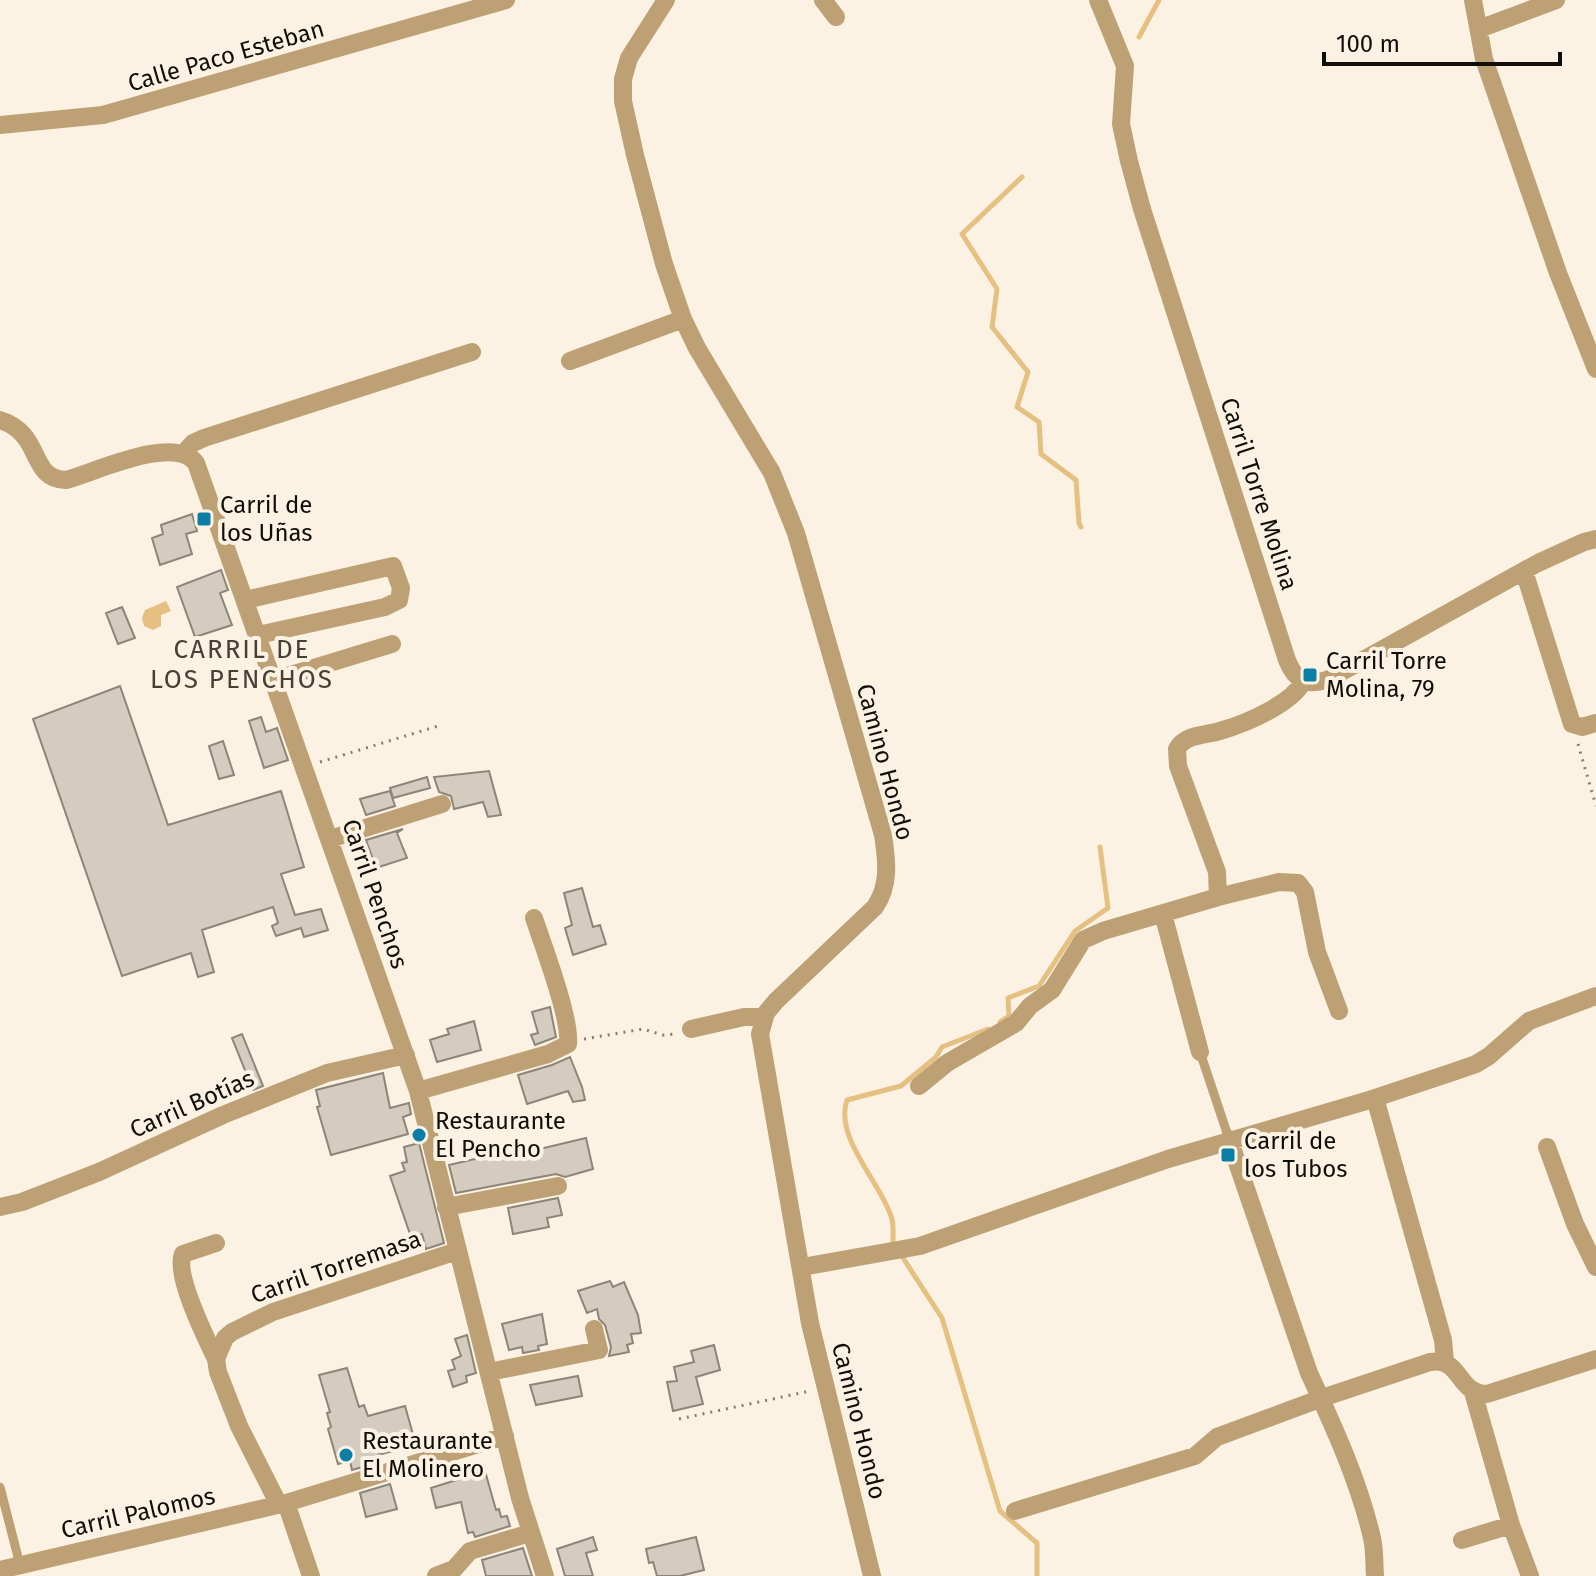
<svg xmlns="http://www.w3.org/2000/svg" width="1596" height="1576" font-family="'Fira Sans',sans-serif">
<rect width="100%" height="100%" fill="#fbf2e4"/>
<path fill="#e6c080" d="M166,601L171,611L161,615V626L153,630L144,626L142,618L145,610Z"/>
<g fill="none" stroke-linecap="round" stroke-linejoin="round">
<path stroke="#e6c080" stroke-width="5" d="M1139,37L1159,0
M1022,177L962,234L997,289L992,327L1028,372L1017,407L1039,422L1041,454L1076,480L1079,523L1081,527
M1000,1022L1009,1016L1008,998L1039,986L1075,931L1108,908L1100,847
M893,1241C893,1233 894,1223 891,1216C880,1182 834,1137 847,1100L901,1086L936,1057L942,1047L988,1029
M903,1258L942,1318L1000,1511L1037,1543V1576"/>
</g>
<path fill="#d4ccbe" stroke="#8d8578" stroke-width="2" d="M192,514L197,531L186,534L192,554L160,565L152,538L163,534L161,525Z
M221,570L228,590L220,593L232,625L195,637L177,587Z
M122,607L135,638L118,644L106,613Z
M120,686L168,825L281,791L304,867L281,874L295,915L321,909L328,930L304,937L301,928L276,936L272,926L278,923L273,907L202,930L214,972L198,977L191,953L122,976L33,719Z
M261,717L266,732L277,728L288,760L264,768L249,721Z
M223,741L234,775L219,779L209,746Z
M489,771L501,815L488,817L483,802L454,809L451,796L439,792L434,777Z
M427,777L430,788L393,798L390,788Z
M390,791L395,806L366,815L360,799Z
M403,829L397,833L407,858L376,868L366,840Z
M582,888L593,927L600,925L606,944L573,955L565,928L572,925L564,893Z
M550,1007L556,1037L535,1045L531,1035L538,1033L532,1012Z
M474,1021L481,1050L437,1062L430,1040L449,1034L447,1029Z
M242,1034L263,1086L253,1090L232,1038Z
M570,1057L582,1087L585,1100L573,1102L568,1091L527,1104L518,1075L552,1065Z
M383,1073L390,1108L409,1103L411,1114L403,1117L408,1134L331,1155L317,1107L320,1106L316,1090Z
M586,1138L593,1169L565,1177L556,1174L456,1193L449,1165L483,1157L502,1158Z
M419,1143L444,1243L426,1249L422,1234L411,1237L390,1176L405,1171L402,1163L407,1162L404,1147Z
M558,1198L562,1215L547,1218L549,1227L513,1234L508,1208Z
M610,1281L613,1287L624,1282L638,1315L641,1333L631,1334L633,1343L627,1345L629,1352L609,1356L611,1347L605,1325L599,1319L597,1309L587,1313L578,1291Z
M542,1314L547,1344L538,1346L539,1350L523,1353L522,1347L509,1350L502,1324Z
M467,1335L476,1373L466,1376L467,1382L453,1387L448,1371L455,1369L452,1360L461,1356L455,1339Z
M714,1345L720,1370L696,1377L703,1404L673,1411L667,1382L677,1381L674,1367L694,1362L691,1351Z
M347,1368L359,1407L364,1405L368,1416L405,1406L416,1445L378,1455L380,1462L352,1470L350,1461L338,1464L328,1429L331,1427L327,1413L330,1412L319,1375Z
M578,1376L582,1396L536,1405L530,1385Z
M485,1471L496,1510L499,1509L501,1517L507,1516L510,1526L475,1537L473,1532L468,1533L461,1502L436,1508L431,1488Z
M390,1484L397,1509L366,1517L360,1493Z
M593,1537L597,1550L586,1553L593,1576H565L557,1549Z
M696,1537L704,1570L680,1576H657L653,1562L649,1563L646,1549Z
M523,1548L532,1576H486L482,1560Z"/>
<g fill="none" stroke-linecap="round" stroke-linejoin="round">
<path stroke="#827d73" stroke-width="3" stroke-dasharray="2 6" stroke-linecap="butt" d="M1578,744L1596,806
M320,762L438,726
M584,1039L643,1029L663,1035L675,1034
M679,1419L810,1391"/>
<path stroke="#bda175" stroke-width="9" d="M1200,1052L1229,1139
M0,1487L20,1565"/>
<path stroke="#bda175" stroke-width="18" d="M666,0L629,58L623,79V101L635,155L664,264L683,319L697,348L772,473L796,533L883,835C887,861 890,885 875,907L776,1001L766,1013L760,1034L810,1323L872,1576
M823,0L836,17
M1098,0L1125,66L1121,124L1129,161L1142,209L1287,660C1295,680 1305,686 1327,680L1538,563L1584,542L1596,539
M1473,0L1484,59L1558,273L1596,369
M1479,29L1556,0
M0,125L103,115L506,0
M570,361L683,319
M0,420C44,434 28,479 66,480C96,472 174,434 196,463L418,1091L520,1498L545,1576
M184,453L193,443L204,438L472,352
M1524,571L1572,724L1582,727L1596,723
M245,600L393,566L401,588L399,600L385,607L258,635
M274,680L392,644
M330,839L442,804
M1218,897L1217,872L1178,766L1177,749C1186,733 1207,736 1223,730C1247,723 1291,704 1303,682
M1163,914L1200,1052
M691,1029L744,1017H764
M919,1086L947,1063L1016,1023L1030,1006L1052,990L1083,940L1103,931L1218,897L1279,882L1298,883L1305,892L1317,952L1339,1011
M418,1091L548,1054L568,1044C571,1019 543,945 534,918
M1375,1098L1443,1340L1445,1362
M1229,1139L1309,1373C1333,1425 1359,1481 1372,1538C1375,1551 1374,1563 1375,1576
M1547,1147L1575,1224L1596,1267
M0,1207L22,1202L99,1172L223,1115L327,1073L406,1055
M446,1207L558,1186
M216,1243L183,1254C174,1274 206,1338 216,1359
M802,1267L920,1246L1168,1159L1366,1101L1453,1072L1476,1064L1489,1056L1529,1021L1596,996
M489,1372L599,1350L594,1329
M279,1505L239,1426L218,1372L216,1359L225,1338L232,1332L273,1312L457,1251
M1015,1511L1195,1456L1217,1437L1322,1398L1430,1362C1462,1357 1456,1393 1487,1394L1596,1359
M1511,1525L1530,1576
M1462,1540L1511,1525L1473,1392
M0,1570L286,1503
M311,1576L286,1503L505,1436
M436,1576L454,1569L470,1551L530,1533"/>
</g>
<g fill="#0b7ea6" stroke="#fbf2e4" stroke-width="3">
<rect x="196" y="511" width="16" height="16" rx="4"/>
<rect x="1302" y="667" width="16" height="16" rx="4"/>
<circle cx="419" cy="1135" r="8"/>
<rect x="1220" y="1147" width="16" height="16" rx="4"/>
<circle cx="346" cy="1455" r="8"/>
</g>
<g text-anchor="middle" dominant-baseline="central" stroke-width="8" stroke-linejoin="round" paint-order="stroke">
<g font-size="24" fill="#100e09" stroke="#fbf2e4">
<text transform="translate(226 56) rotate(-16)">Calle Paco Esteban</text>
<text transform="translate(1259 494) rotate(72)">Carril Torre Molina</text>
<text transform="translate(885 762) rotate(75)">Camino Hondo</text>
<text transform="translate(375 894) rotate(71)">Carril Penchos</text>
<text transform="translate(192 1104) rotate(-24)">Carril Botías</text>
<text transform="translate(336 1267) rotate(-19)">Carril Torremasa</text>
<text transform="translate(859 1421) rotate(76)">Camino Hondo</text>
<text transform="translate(138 1513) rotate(-13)">Carril Palomos</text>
</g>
<g font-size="24" fill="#100e09" stroke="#fbf2e4" text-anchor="start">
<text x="220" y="505">Carril de<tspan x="220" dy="28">los Uñas</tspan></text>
<text x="1326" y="661">Carril Torre<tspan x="1326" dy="28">Molina, 79</tspan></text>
<text x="435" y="1121">Restaurante<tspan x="435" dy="28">El Pencho</tspan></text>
<text x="1244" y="1141">Carril de<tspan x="1244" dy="28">los Tubos</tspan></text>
<text x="362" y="1441">Restaurante<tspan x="362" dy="28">El Molinero</tspan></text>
</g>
<g font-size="26" letter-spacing="2" fill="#474034" stroke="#fbf2e4">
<text x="242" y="649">CARRIL DE<tspan x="242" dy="30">LOS PENCHOS</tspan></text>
</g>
</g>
<path d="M1324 52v12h236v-12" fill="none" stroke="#100e09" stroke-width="4"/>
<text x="1336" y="52" font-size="24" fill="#100e09" stroke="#fbf2e4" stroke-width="6" paint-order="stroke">100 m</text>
</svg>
